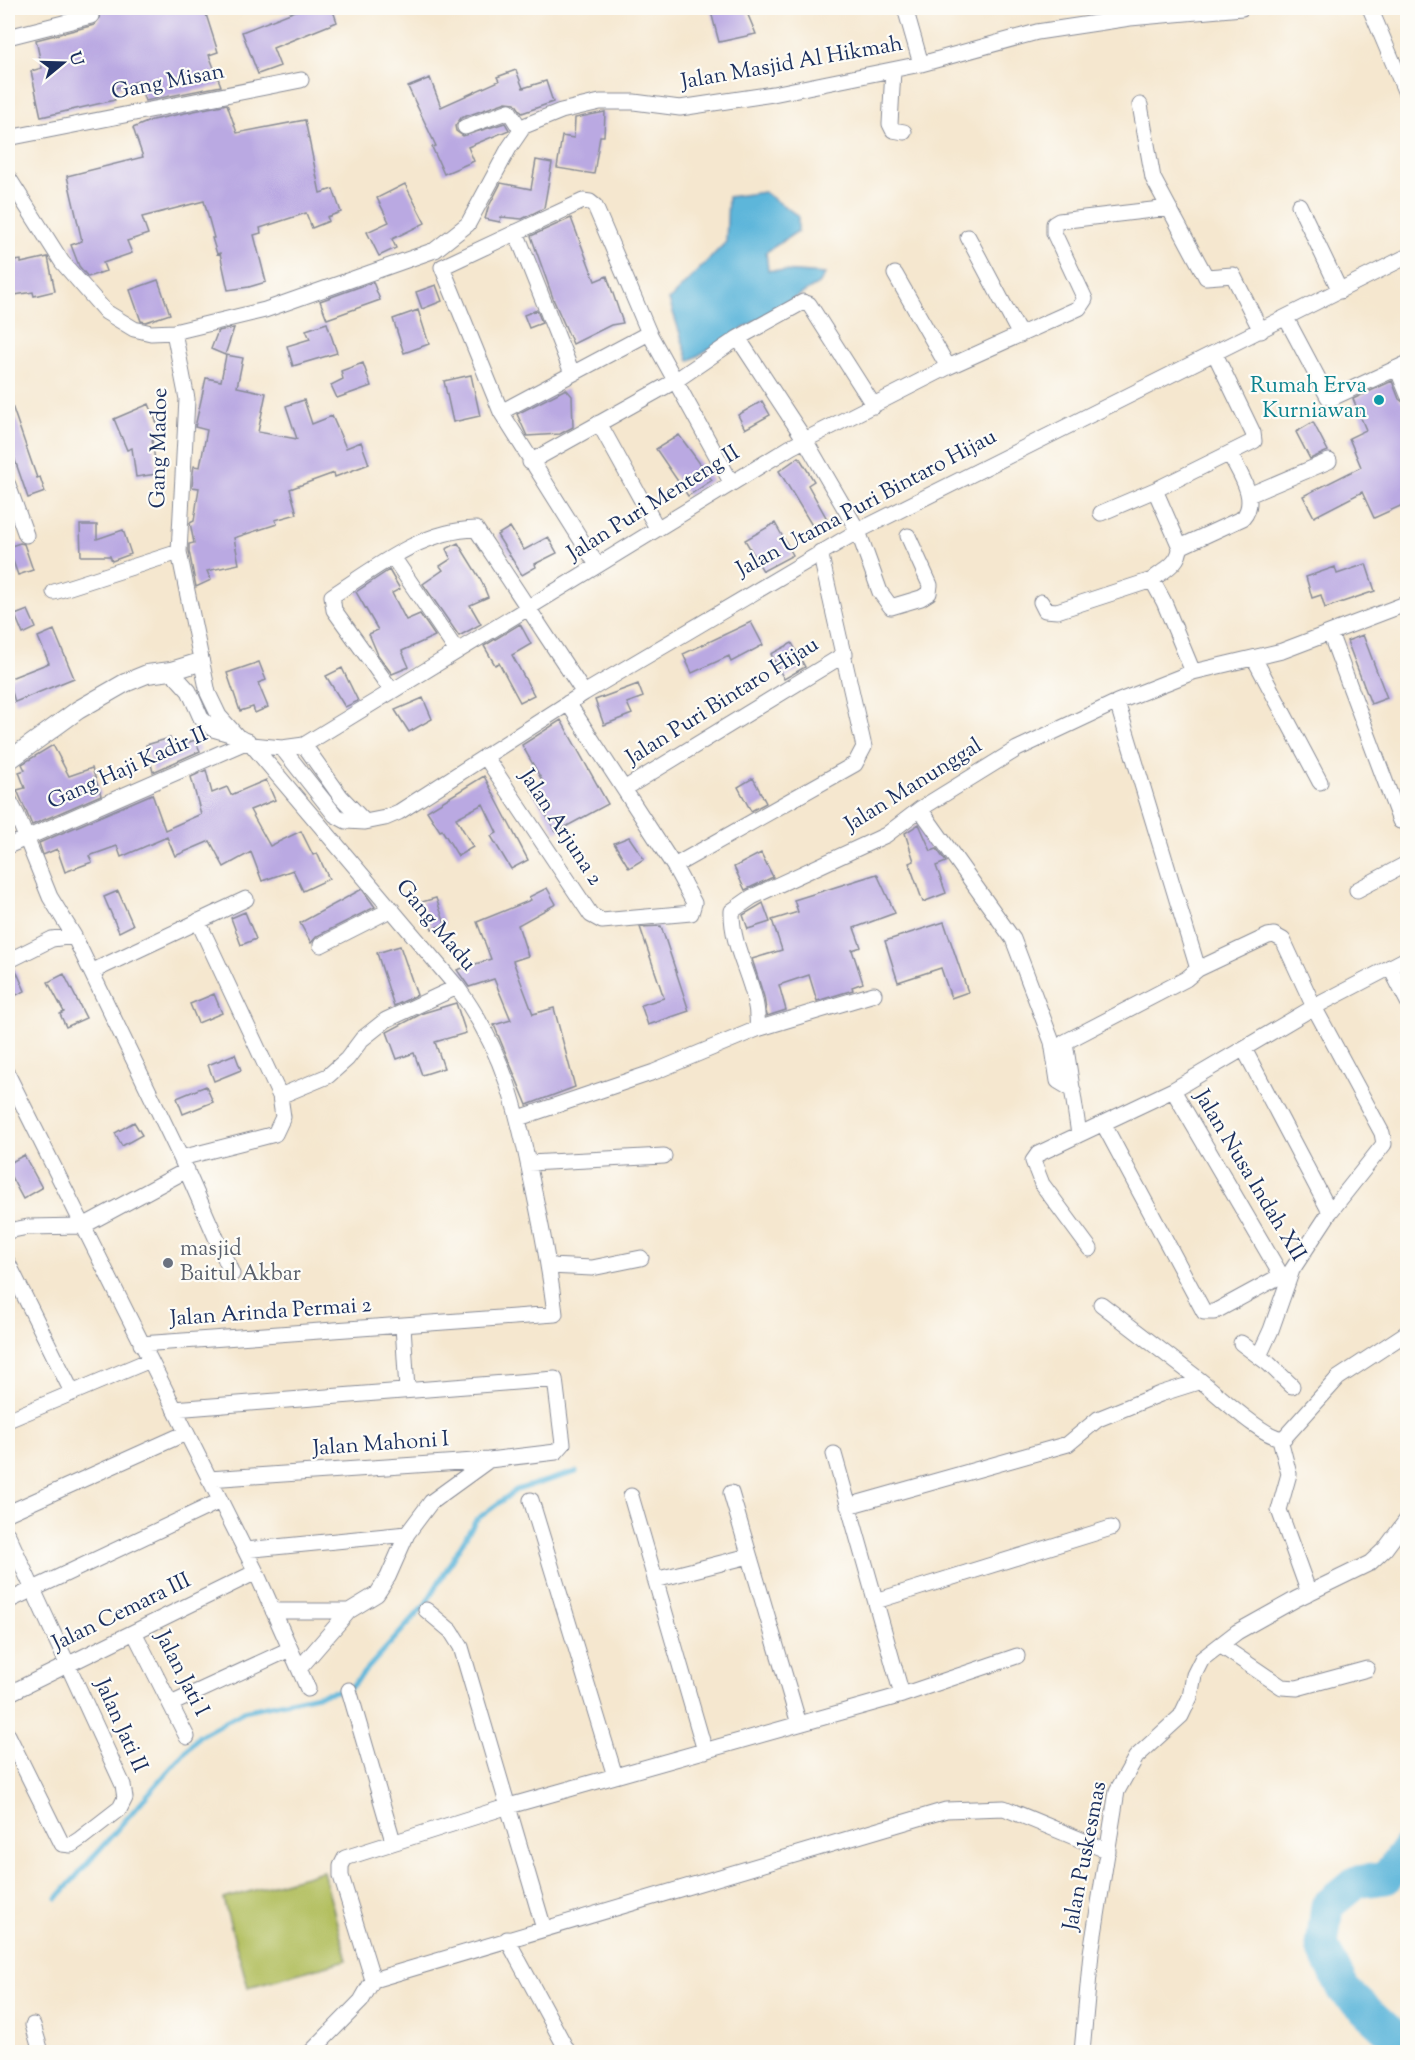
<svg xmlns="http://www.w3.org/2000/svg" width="1415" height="2060" font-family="'Sorts Mill Goudy',serif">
<rect width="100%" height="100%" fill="#fdfcf7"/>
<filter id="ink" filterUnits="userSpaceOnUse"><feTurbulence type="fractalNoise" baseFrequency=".0167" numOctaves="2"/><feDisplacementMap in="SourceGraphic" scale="12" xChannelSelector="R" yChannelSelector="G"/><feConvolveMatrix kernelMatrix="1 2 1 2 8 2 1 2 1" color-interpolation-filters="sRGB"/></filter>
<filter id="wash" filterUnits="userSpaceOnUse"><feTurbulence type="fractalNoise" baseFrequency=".008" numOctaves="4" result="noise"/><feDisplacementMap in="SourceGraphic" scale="24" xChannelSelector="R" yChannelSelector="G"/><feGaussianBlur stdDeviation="1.35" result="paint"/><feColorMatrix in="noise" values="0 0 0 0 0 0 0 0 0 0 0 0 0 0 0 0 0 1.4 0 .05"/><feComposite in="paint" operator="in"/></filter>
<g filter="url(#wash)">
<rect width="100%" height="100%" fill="#f5e7cf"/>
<path fill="#b3bf60" stroke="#67775f" stroke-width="1.5" d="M323,1871L347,1960L248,1987L223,1899Z"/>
<path fill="#5db6da" stroke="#3c729c" stroke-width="1.5" d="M764,192L798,216V231L766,252L768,270L825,274L820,283L689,361L669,300L726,242L728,197Z"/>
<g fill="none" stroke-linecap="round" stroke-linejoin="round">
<path stroke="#5db6da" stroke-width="5" d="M57,1898L199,1736L244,1711L350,1688L425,1605L476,1520L516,1490L576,1472"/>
<path stroke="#5db6da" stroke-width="33" d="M1408,1848L1386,1878L1356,1882L1327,1906L1322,1946L1344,1990L1408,2049"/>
</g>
<g id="blocks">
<path fill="#baa9e2" d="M95,8H204L218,52L209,55L221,86L145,101L138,81L112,89L115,100L41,117L31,71L42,68L36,40L94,25L100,18Z
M303,8H332L337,22L273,48L280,66L258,74L242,32Z
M710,8H745L756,34L719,42Z
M516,70L523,88L546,81L553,102L522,113L515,103L506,102L461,118L455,126L456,131L463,136L505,123L509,130L468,147L474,161L444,174L432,147L436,146L408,87L430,78L441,107L499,81L497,77Z
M227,104L237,133L305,120L320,193L333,189L341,212L327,217L329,221L312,228L306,213L260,228L261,233L254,235L266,282L249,287L228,290L220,253L217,254L212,238H214L204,201L142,217L148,234L127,241L132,253L103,263L106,271L88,277L79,266L71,245L82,241L67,176L143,157L133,128L152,120Z
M605,112L604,136H600L594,174L557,168L562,136L574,138L575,118Z
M536,160L552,163L544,208L522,219L501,217L500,222L485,219L488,208L501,183L531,189Z
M405,184L425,223L392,239L396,248L379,256L367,232L389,222L377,198Z
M571,218L595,281L607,276L623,323L611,325L573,344L554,301L531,236Z
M48,257L55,291L34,296L33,292L8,296V262L21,260V263Z
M158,280L170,314L146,322L141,321L130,290Z
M373,282L380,300L327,319L320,301Z
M436,285L442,301L422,309L416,292Z
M418,310L429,344L404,353L393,319Z
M537,310L542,323L529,328L524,315Z
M327,323L337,353L293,366L287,346L310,339L306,330Z
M234,328L225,355L211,349L218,331Z
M226,355L243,358L237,387L266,393L258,432L297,439L286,406L304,400L312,424L332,416L346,448L361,442L369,464L335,477L334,473L290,489L297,514L275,520L277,524L234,538L239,564L207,571L211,580L196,587L189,551V544L194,543L190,523L194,521L199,488L192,487L193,472L194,466L200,467L207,430L195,427L206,378L221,381Z
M363,363L371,386L337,398L331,385L343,379L341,371Z
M471,375L480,416L453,422L444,381Z
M1392,381L1399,399L1407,405V503L1374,518L1362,492L1314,517L1303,496L1361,467L1349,438L1366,430L1353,399Z
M566,389L572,396L573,427L560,434L527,436L517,414Z
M10,400L37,478L40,477L45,492L28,498L8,440V401Z
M762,401L770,415L745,429L738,415Z
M149,404L162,436L152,440L157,474L136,477L132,448L127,450L114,419Z
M1313,422L1328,451L1310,459L1296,432Z
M679,435L712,480L688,496L656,449Z
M799,457L814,481L808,485L827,519L813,527L779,471Z
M775,523L793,555L763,571L745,540Z
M80,525H97V539L123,530L131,554L112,561L110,556H81Z
M510,527L524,550L548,537L557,553L535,564L536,567L522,575L497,535Z
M20,543L24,544L33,570L18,575L8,547Z
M458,543L481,580L488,597L470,605L481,624L459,636L423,584L443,570L440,566L451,559L446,549Z
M1366,564L1375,591L1325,608L1321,595L1312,598L1306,577L1335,567L1337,574Z
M389,570L400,589L392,593L406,620L420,614L435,636L402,651L409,667L392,674L378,655L369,634L378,630L356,592Z
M28,610L36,628L23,634L15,615Z
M751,622L763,645L731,662L729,656L692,673L683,654Z
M520,624L531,644L512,655L534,695L520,702L499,663L495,665L484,646Z
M54,630L74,678L15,702L8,679L49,663L38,637Z
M1363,635L1387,698L1371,704L1347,641Z
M792,643L805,667L784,679L771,654Z
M259,662L266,680L258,683L268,707L255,713L253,707L240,711L227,673Z
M342,668L358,701L345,707L326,676Z
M638,684L643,697L627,703L632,714L604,725L595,700Z
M423,698L432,719L409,732L395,710Z
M561,720L608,804L556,832L530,788L543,782L522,745Z
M170,738L173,748L195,740L200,751L153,772L146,745Z
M53,745L69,776L92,768L101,795L32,825L17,790L25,788L19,772L25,770L22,764Z
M206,770L212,793L227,787L231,795L266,780L275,800L250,810L270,846L301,831L313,855L317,853L329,879L303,891L293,870L262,881L251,852L224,867L210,841L175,856L167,837L121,857L117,846L89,856L92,862L65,872L57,849L43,855L39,843L152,794L165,830L201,814L191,777Z
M484,776L528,860L511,869L491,836L497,833L483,804L456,818L473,847L458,856L442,830L440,831L427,811Z
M753,778L766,803L751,811L738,787Z
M919,824L931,851L937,849L946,862L936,866L946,893L923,902L909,863L914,861L905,833Z
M629,837L644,859L629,868L614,843Z
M761,853L773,877L745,890L734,867Z
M877,874L895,913L854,928L861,947L852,950L863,983L852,987L853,990L817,1001L809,975L779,985L786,1010L767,1016L764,997L752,959L782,950L772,920L798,912L794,900Z
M547,888L556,904L518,925L528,956L513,961L533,1014L554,1008L575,1087L527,1105L494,1025L511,1020L494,979L469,987L457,970L491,959L477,922L531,900L529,897Z
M362,889L375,907L317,936L311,943L300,923Z
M118,891L133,925L119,932L104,897Z
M436,898L445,924L432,929L422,902Z
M763,903L770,922L748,929L743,915Z
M245,912L256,939L241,945L231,918Z
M944,922L968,992L951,998L941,968L898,982L885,941Z
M661,926L689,1011L648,1025L641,1005L664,998L640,927Z
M400,946L417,995L394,1006L377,953Z
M15,968L25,991L8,999V971Z
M64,974L86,1018L66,1027L60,1014L64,1012L48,982Z
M214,994L222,1013L198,1023L190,1004Z
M456,1003L466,1033L435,1042L444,1068L422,1075L414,1053L397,1059L387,1032L423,1013Z
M235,1054L241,1070L214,1081L208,1065Z
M206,1086L213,1102L183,1114L177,1098Z
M134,1122L142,1135L122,1146L115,1133Z
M24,1155L42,1188L23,1199L8,1171V1164Z"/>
</g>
</g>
<g filter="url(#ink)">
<use href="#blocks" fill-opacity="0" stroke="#888b96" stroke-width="1.5"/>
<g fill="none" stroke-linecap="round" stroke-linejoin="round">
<defs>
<path id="minor" d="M905,8L921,64
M1370,8L1408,98
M8,37L91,16
M893,70L890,124L893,130L904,132
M1140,105L1153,178L1206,277L1233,275L1261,331
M465,127L509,111L521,130
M8,138L301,80
M8,177L62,262L106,312L134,329L151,333L174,332L265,310L435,250L468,224L509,148L524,126L561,111L600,102H634L680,108L773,94L921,64L1037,32L1130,18L1242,8
M1299,205L1340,291
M516,232L572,373
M968,237L1020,335
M895,274L948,367
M1286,318L1328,397L1332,398L1408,363
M738,338L805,440L858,531L880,592L891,607L921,598L929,593L930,585L908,536
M1397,368L1408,395
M501,412L649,333
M599,423L657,528
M530,462L675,381L738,338L803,302L809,304L874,406
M8,485L26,535
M1249,495L1329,461
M1101,513L1155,490L1254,441L1253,433L1215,354
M1180,547L1243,518C1259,499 1239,473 1230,454
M393,557L456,650
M597,565L501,412L442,267L583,201L590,202L595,206L649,333L731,482
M1152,580C1164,570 1180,563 1180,547L1155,490
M54,592L179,552
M1041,602L1045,610L1057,611L1152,580L1164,602L1193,672
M1330,633L1400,821
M1254,658L1320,782
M171,671L189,691L201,718L213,729L237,736
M392,691L334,610L332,596C375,568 422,530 476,529L584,693
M1117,702L1198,969
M252,745L282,748L304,745L791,447L948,367L1079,308L1085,299L1054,233V224L1059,221L1169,208
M304,745L341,797L365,822
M282,748L335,815L346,821L365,822L385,818L399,812L584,693L858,531L1408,256
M485,756L591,915L602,921L691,913L694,903L674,866L568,703
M624,789L845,654
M8,798L17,815L50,897L74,936
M920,809L1013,939L1052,1042L1058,1081L1073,1090
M8,846L248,741
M674,866L855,764L864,747L820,552
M1357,890L1408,863
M321,945L392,909
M8,961L52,939L74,936L181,1158L232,1274
M1390,967L1408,1002
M93,971L246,899
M757,1029C761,988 731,953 732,911L752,897L886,835L920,809L1017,749L1117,702L1193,672L1282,651L1408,603
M1244,1049L1330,1212
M8,1075L256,1572L308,1689
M1173,1090L1285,1282
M280,1096L328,1076L347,1059L362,1039L386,1020L457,987
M519,1118L654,1072L757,1029L874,994
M1104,1125L1204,1312H1214L1282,1275
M1079,1134L1065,1042L1186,979L1198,969L1268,936L1274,935L1283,940L1314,1007L1382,1133L1384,1144L1330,1212L1292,1270L1271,1330L1259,1356
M181,1158L275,1134L283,1117L280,1096L198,921
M529,1163L664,1156
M8,1231L28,1227L83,1226L187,1170
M1090,1249L1042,1184L1033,1161L1038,1154L1173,1090L1314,1007L1408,958
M8,1263L72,1392
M549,1266L592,1268L641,1258
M1101,1304L1201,1381
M403,1326L407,1390
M1241,1343L1269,1364L1292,1386
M141,1344L555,1314C550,1271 542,1229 533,1187C518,1111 504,1051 457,987L252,745L237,736L219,716L208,693L179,552L187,399L174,332
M174,1409L555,1379L563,1444L556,1452L489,1460L209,1479
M8,1420L150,1360
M1280,1439L1289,1474L1279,1510L1309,1593
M834,1454L902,1695
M731,1493L799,1724
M631,1496L705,1751
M531,1500L615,1776
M848,1506L1068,1444L1098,1419L1160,1394L1201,1381C1217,1393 1266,1441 1284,1438L1338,1378L1408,1332
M8,1513L186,1433
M8,1535L123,1785L125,1798L120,1808L80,1839L71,1845L62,1844L8,1735
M245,1550L407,1534
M655,1580L749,1556
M8,1601L220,1501
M876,1601L1111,1528
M426,1610L451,1631L461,1647L544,1929
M273,1611H349
M134,1632L187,1737
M1220,1645L1282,1687L1297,1688L1367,1669
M299,1669L349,1611L377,1594L388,1577L407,1534L431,1502L489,1460
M349,1690L393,1841
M8,1694L256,1572
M171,1704L290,1649
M507,1939L568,2052
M373,1980L341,1876V1866L345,1858L509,1806L902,1695L1017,1656
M33,2025L41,2052
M311,2052L361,2001L373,1980L946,1810L1004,1808L1108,1851
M1082,2052L1091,1953L1117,1791L1136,1757L1181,1716L1190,1697L1194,1675L1202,1659L1237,1632L1296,1599L1370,1563L1385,1549L1408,1518"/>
<path id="tertiary" d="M8,761L78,710L125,683L147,674L171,671L200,662"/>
</defs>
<use href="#minor" stroke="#888b96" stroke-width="17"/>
<use href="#tertiary" stroke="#888b96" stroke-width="20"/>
<use href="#minor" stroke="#fff" stroke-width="15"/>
<use href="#tertiary" stroke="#fff" stroke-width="18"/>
</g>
</g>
<circle fill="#0f9aa8" stroke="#fdfcf7" stroke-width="2" cx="1379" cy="400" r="6"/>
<circle fill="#6b7280" stroke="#fdfcf7" stroke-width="2" cx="168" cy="1263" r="6"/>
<g text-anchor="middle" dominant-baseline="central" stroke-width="4.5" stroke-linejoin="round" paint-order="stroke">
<g font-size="22" fill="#1b2f5e" stroke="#fdfcf7">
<text transform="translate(792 64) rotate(-10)">Jalan Masjid Al Hikmah</text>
<text transform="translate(168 83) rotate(-11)">Gang Misan</text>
<text transform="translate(160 448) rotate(-89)">Gang Madoe</text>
<text transform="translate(654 504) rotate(-32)">Jalan Puri Menteng II</text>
<text transform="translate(867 504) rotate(-28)">Jalan Utama Puri Bintaro Hijau</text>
<text transform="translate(723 702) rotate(-32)">Jalan Puri Bintaro Hijau</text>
<text transform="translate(128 769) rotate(-24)">Gang Haji Kadir II</text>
<text transform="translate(914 786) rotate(-32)">Jalan Manunggal</text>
<text transform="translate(560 828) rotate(57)">Jalan Arjuna 2</text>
<text transform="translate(435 926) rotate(50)">Gang Madu</text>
<text transform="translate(1249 1176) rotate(59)">Jalan Nusa Indah XII</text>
<text transform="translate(271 1313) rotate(-4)">Jalan Arinda Permai 2</text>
<text transform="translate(381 1445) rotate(-4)">Jalan Mahoni I</text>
<text transform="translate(122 1613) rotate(-26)">Jalan Cemara III</text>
<text transform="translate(181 1674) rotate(63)">Jalan Jati I</text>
<text transform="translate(120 1726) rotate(66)">Jalan Jati II</text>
<text transform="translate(1086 1856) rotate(-79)">Jalan Puskesmas</text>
</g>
<g font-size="22" fill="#0d838f" stroke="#fdfcf7" text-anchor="end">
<text x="1367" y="387">Rumah Erva<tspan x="1367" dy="25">Kurniawan</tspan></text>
</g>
<g font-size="22" fill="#5b616d" stroke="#fdfcf7" text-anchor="start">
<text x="180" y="1250">masjid<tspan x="180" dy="25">Baitul Akbar</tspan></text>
</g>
</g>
<rect width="1415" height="2060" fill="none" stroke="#fdfcf7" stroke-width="30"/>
<g transform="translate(63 63) rotate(71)" stroke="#fdfcf7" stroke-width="4.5" paint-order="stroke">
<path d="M0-4.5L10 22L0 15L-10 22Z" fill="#1b2f5e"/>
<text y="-9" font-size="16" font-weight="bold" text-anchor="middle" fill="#1b2f5e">U</text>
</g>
</svg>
